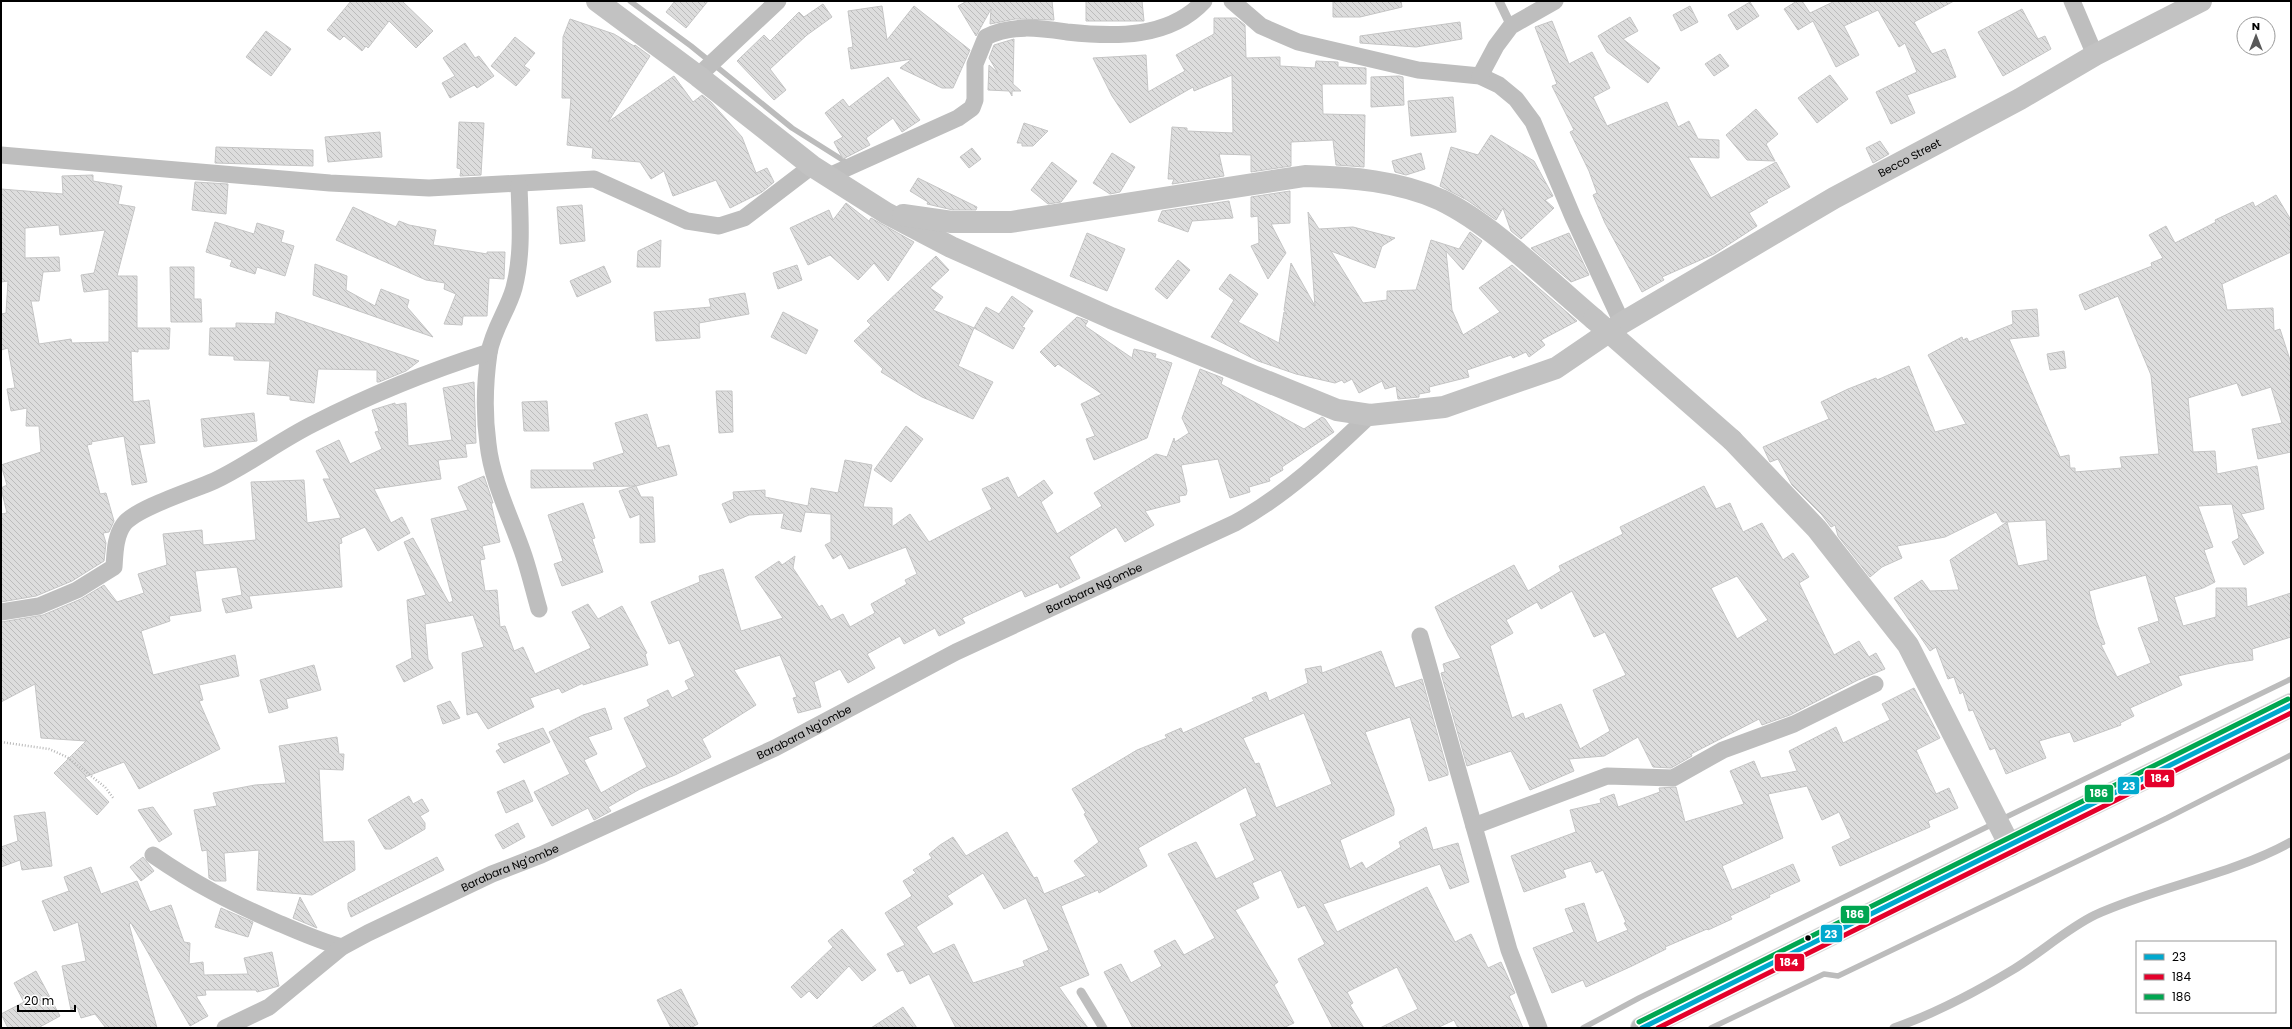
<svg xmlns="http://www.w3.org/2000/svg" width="2292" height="1029" font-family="Poppins,sans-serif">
<defs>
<pattern id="building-back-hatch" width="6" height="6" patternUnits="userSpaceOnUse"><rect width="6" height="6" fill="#ddd"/><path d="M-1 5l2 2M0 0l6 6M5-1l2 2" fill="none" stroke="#bcbcbc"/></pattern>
</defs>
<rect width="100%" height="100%" fill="#fff"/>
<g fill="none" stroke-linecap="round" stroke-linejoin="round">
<path stroke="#bcbcbc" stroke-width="5.5" d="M630,1L691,46L792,128L849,164
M2002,819L2291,679
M1583,1028L1639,998L1995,823
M1711,1028L1824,974L1838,976L2167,818L2291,755"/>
</g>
<path fill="url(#building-back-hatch)" stroke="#c5c5c5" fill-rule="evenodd" d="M351,1H402L433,31L416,48L389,21L368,48L366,46L362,51L344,36L340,40L327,30Z
M675,1H708L686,28L666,12Z
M967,1H1052L1054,20L1015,19L990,24L991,9L976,36L958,6Z
M1086,1H1142L1144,21H1086Z
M1333,1H1401L1402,7L1360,17H1333Z
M1797,1H1802L1810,13L1835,1H1954L1914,22L1932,54L1945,49L1956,77L1907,95L1915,113L1891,124L1876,92L1917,72L1905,43L1899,47L1878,10L1844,26L1859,55L1836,67L1813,21L1798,30L1784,9Z
M1750,2L1759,16L1737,30L1728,15Z
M823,4L832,17L807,35L770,69L786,90L774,100L737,61L764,35L770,41L799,12L804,17Z
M882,6L887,40L914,6L970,50L953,88H942L900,68L912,59L851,69L848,48L853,47L848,11Z
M1690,6L1698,22L1681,31L1673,15Z
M2022,9L2038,39L2045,36L2051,49L2003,76L1978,32Z
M1630,17L1638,31L1623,39L1660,68L1648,83L1607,52L1598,36Z
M1214,18H1236L1245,25L1246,58L1280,57V66L1315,68L1316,61L1338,62V67L1366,68V84H1322L1323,114L1365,115L1364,167L1336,165L1333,140L1291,142V166L1251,172V155L1219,154L1224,176L1172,184L1174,179H1168L1172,127L1187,128V131L1233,133L1232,75L1194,91L1193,87L1130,123L1112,96L1093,58L1146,55L1148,92L1185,71L1176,55L1214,34Z
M570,19L614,34L634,46L635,45L650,56L608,122L674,76L693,102L702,95L711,102L742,137L756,173L767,168L774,182L762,192L730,208L716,180L673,196L664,171L651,179L640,162L592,158L593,148L567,145L571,98H562L563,37Z
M1552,21L1569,64L1592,52L1610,88L1593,97L1607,126L1667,102L1678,127L1689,121L1698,139L1719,140V158L1688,157L1711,198L1776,162L1790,187L1766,200L1768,202L1749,213L1757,226L1714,254L1662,277L1664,280L1642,292L1605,223L1593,195L1597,193L1589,171L1570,132L1574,130L1552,86L1557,84L1535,27Z
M1460,22L1462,39L1416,47L1360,43V36Z
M266,31L291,49L271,76L246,57Z
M515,37L535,53L524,66L530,70L516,86L491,66Z
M1014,39L1013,84L1021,91H1012V96L1009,91L988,90L989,65L998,73L989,58L994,45Z
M465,43L475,58L479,56L494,76L477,88L474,85L450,98L442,83L455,76L443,58Z
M1720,54L1729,66L1714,76L1705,64Z
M1830,75L1848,99L1817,123L1798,98Z
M1399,76L1403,77L1404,105L1371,107V77Z
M888,77L920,120L902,132L893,118L866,138L870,145L843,159L834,142L843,137L825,113L843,99L849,107Z
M1453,97L1456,132L1411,136L1408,101Z
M1756,109L1778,134L1766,144L1775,161L1747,160L1726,135Z
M459,122L484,123L481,175L460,176L461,169L457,168Z
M1024,123L1048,131L1033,146H1022V143H1017Z
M380,132L382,157L328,162L325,137Z
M1491,135L1534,161L1553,196L1545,200L1554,208L1521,239L1511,231L1503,208L1496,220L1467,200L1440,186L1451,147L1478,155Z
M1880,141L1889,154L1873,163L1866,148Z
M216,147L313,150V166L215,163Z
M972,148L981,159L969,168L960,157Z
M1112,153L1135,167L1120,192L1110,194L1093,183Z
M1421,153L1425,169L1406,175L1395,172L1392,161Z
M1052,162L1077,181L1061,202L1048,204L1031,190Z
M93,175V181L122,186L118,204L135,207L117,276H137V328H170L169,349H138V352L131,351L133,402L149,400L155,443L139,445L147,482L132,485L124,436L91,442L92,444L87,445L100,494L106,493L114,521L109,532L103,533L106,543L104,561L72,581L36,596L1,602V514L7,513L1,488L7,485L1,465L41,452L39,426H26L27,408L11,411L7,389L15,388L8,348L1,350V314L6,313L8,281L1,282V189L63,194L62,176ZM59,225L60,235L105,230L94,273L81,275L84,292L109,289V342L72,343L71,339L39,344L31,301H39L43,272L60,271L59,257L25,258V228Z
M918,178L977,207L976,210H953L927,204L928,202L910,191Z
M195,182L228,184L226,214L192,210Z
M1290,191V223L1271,224L1286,253L1268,279L1251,246L1259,243L1258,216L1251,217V197Z
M2276,195L2291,220V252L2222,284L2227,310L2273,308L2274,331L2280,329L2291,363V452L2258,459L2252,429L2282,423L2271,387L2242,396L2237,383L2188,398L2193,452L2215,451L2217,474L2257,466L2264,509L2241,514L2264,553L2244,565L2232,542L2239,538L2232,504L2198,506L2213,547L2204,550L2215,582L2203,588L2174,597L2183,626L2216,617V588H2246L2247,607L2291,593V637L2252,649L2253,660L2227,664L2178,676L2182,685L2130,708L2134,716L2120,723L2121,725L2074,742L2070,732L2039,741L2046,758L2006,774L1995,748L1990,750L1973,710L1969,711L1963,692L1960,694L1954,677L1948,679L1936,647L1930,651L1894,598L1922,580L1930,591L1959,590L1950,560L2007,522H2002L1996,512L1945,537L1897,546L1902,558L1882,567L1870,577L1838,536L1835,525L1831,527L1822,515L1792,485L1778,459L1770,462L1769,460L1763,447L1829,419L1821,402L1848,389L1876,378L1877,380L1909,366L1935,432L1966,424L1928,355L1962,337L1963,340L1967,338L1969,342L2013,324L2012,311L2037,309L2039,336L2009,339L2060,457L2069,455L2070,468H2075V472L2122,468L2120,457L2159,454L2151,375L2118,296L2085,310L2079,295L2152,266L2151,263L2163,258L2149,235L2166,226L2175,243L2216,222L2215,220L2253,202L2255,207ZM2046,520L2048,560L2018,566L2007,522ZM2146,575L2159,621L2138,628L2151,663L2117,677L2101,645L2105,644L2096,620L2089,591Z
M1229,201L1233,218L1192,221L1188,232L1158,221L1162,211Z
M846,203L869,221L871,218L914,242L888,281L874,263L858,280L830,255L808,265L790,228L829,210L833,220Z
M582,205L585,241L560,244L557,207Z
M353,207L396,227L399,221L409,225L436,230L433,245L487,254V252H505L504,279L489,278L487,316H463L462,325L444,324L456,294L444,289L445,283L426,280L336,240Z
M1308,212L1319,229L1353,227L1395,238L1382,246L1375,268L1331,251L1363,303L1387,300V291L1416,290L1431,240L1459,249L1470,232L1482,241L1463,270L1446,251L1452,310L1463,335L1500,312L1479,288L1512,265L1577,321L1541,340L1545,345L1529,357L1526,352L1513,358L1511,355L1467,370L1469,377L1429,387L1430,392L1419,394V397L1398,399L1396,386L1385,389L1382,381L1359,393L1352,379L1344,383L1342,380L1335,383L1296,374L1258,361L1211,337L1234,300L1219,289L1230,274L1258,294L1238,322L1279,343L1284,312L1287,314L1284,310L1291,263L1315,306Z
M215,222L254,234L257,223L284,231L281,242L294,246L285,276L257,267L255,274L230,266L232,260L206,252Z
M1087,233L1125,249L1107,291L1070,276Z
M1569,233L1589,275L1571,282L1531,248Z
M661,240L660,267H637L638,251Z
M936,256L949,270L930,288L943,297L933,310L974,328L958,366L993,382L973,419L922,397L881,372L883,369L854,341L871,325L867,321Z
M1178,260L1190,270L1167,299L1155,289Z
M315,264L347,276L346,290L375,306L381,289L409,300L407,307L433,337L313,295Z
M797,265L802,280L778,289L773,273Z
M604,266L611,282L577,297L570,281Z
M170,267H194V299H201L202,322H171Z
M745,293L749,314L699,323L700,338L656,341L654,312L711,307L709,299Z
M1012,296L1033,311L1022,327L1025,328L1013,349L974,328L986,307L999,314Z
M276,312L419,361L406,371L379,382H377V370L318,369L314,403L290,400V396L267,394L270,361L234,360V356L209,355L210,328H236V323L275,324Z
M783,312L818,330L806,354L771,337Z
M1077,317L1088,321L1085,326L1132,358L1134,349L1156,354L1155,358L1172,363L1147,438L1094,460L1086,439L1095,436L1081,404L1102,394L1058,364L1055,367L1040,352Z
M2064,351L2066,368L2050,370L2047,354Z
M1200,369L1223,378L1221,384L1304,429L1322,417L1325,419L1334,432L1282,467L1283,470L1269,478L1270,481L1249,487L1250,492L1230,498L1218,459L1181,465L1187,491L1186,495L1179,496L1180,502L1145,511L1154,525L1125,542L1116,527L1069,557L1080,578L1060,588L1058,583L1025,597L1022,590L962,618L965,623L939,636L935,628L904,644L900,636L867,654L875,668L848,683L840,669L814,682L821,707L798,713L793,698L797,697L780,655L734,670L756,705L702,739L711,757L675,775L640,789L608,807L611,811L594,820L588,808L552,826L534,792L570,774L549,732L583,715L605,708L612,729L588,737L597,754L584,760L601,793L647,767L624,718L650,706L647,700L668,690L672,698L689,689L685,681L695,676L679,640L669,644L651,602L700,582L699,576L723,569L741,631L783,618L755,577L779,561L782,565L795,556L793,568L819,607L822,605L831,620L843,614L850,627L875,613L871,604L907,584L905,580L917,574L906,547L849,569L841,554L833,559L825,545L831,542V514L805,512L801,532L781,528L784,513L749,515L730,523L722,504L734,499L733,492L765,490V497L808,506L811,488L838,493L845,460L872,465L863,507L892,508V527L910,514L929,542L992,509L982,489L1008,477L1018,498L1044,480L1053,493L1041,502L1057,534L1102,506L1094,493L1156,454L1167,457L1174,438L1175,442L1189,433L1182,418Z
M474,382L476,443L465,444L467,457L438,460L441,479L374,489L391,523L402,517L410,533L378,551L365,527L341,538L342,543L339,544L342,587L249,596L252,608L226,613L222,599L242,595L237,567L195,571L201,611L169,616L170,621L141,631L153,675L235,655L239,676L199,685L203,700L199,701L220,749L139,789L124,762L85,777L109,802L97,815L54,773L86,741L41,738L35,684L1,702V622L43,615L81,599L104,585L117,602L144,593L138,574L167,565L163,534L202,530L203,545L256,540L251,482L304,480L307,523L341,518L323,479H330L316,451L339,440L350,464L382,449L375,432L379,431L372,410L395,403V405L406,403L408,446L452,440L443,388Z
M716,391H732L733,432L719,433Z
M547,401L549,431H524L522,402Z
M254,413L257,441L204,447L201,419Z
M647,414L657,448L669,445L677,475L636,486L641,497H653L655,542L640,543V514L630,518L619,491L635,486L531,488V470H595L593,463L624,453L615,423Z
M906,426L923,439L891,482L874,470Z
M484,476L493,503H491L500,542L482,546L485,559L480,560L485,591L497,590L500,627L505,626L514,651L523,647L535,674L591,648L572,612L588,604L598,619L622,606L647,653L645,654L648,665L583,685V683L562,693L559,688L530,698L534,707L488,729L477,712L467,715L462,653L484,647L473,615L425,624L428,659L433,668L404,682L396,666L412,658L407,600L426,595L404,542L413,538L449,603L453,601L431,519L468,510L458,487Z
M1704,486L1716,509L1730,503L1743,532L1762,523L1783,560L1793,553L1809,577L1799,583L1834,655L1859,641L1869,657L1876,653L1885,669L1858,680L1790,715L1762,725L1759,719L1691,754L1692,756L1671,768L1653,767L1638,737L1604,756L1569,759L1574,771L1530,790L1511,751L1467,766L1441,673L1445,672L1443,664L1461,658L1448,636L1435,607L1514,565L1528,591L1561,571L1559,566L1623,534L1620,527ZM1737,576L1768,620L1737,639L1711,588ZM1572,591L1594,637L1605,632L1626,675L1593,690L1610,731L1580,749L1561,704L1525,719L1523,713L1512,718L1490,646L1513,633L1506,620L1537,602L1541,609Z
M583,503L595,538L592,539L603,572L562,586L554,564L563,561L548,515Z
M1381,651L1395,688L1422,679L1448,772V775L1429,781L1410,717L1365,732L1394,809V815L1340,840L1350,869L1362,862L1366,869L1401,847L1399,842L1426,827L1433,850L1458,843L1469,882L1450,889L1440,864L1323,904L1337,932L1427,887L1455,942L1471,934L1488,968L1501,962L1515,993L1509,996L1523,1028H1458L1454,1020L1437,1028H1380L1418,1009L1397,967L1347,992L1353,1003L1350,1005L1364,1028H1333L1298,959L1325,944L1305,905L1298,908L1281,870L1252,883L1259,898L1235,910L1278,982L1274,985L1294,1023L1283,1028H1133L1104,972L1121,964L1131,983L1162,966L1154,951L1175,940L1184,955L1215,938L1168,854L1196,842L1216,879L1255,860L1240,824L1257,816L1246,787L1138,848L1147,866L1099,893L1098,890L1061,906L1089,975L1059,987L1088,1028H956L929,974L910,984L903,970L897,972L887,954L905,945L885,913L912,896L903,881L916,873L913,870L932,858L929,854L940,845L953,837L966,856L1007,832L1034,878L1037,877L1044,894L1086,876L1074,861L1099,842L1084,814L1086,813L1072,789L1137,750L1167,738L1165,735L1181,728L1183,733L1254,701L1252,698L1266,692L1269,701L1308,683L1305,669L1321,666L1322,673ZM1304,713L1332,784L1276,808L1259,763L1255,764L1243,738ZM983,873L1004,909L1026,898L1049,950L1023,961L1025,966L973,983L954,944L933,954L916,927L953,904L947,896Z
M314,665L321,690L286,699L288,708L269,713L260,680Z
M1914,688L1940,738L1916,750L1936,794L1949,788L1958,808L1928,821L1930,827L1840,866L1832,847L1851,838L1839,812L1822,820L1807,786L1768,794L1783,838L1722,866L1732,890L1793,864L1800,881L1769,895L1770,897L1730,916L1732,919L1708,930L1707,929L1665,947L1666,949L1632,966L1586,987L1583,980L1552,993L1533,948L1574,932L1565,909L1584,903L1597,943L1628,930L1624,923L1626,922L1603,870L1596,873L1591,861L1563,870L1566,877L1524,892L1511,856L1576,832L1570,810L1601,803L1600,799L1614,794L1618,807L1660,792L1659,788L1676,787L1685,822L1744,804L1730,771L1754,761L1761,778L1797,771L1789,751L1836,727L1843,743L1890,720L1882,704Z
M450,701L460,718L443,724L437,706Z
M543,728L550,742L504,763L496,751L501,748L498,744Z
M337,737L339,754H344L343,770L319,769L323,842L354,841L355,870L312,895L257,890L259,850L224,853L226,881H215L209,878L207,850L202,851L194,810L217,806L213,793L255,785L286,783L279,746Z
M524,780L533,801L506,813L497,792Z
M409,796L413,804L422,799L429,811L420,816L425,823V829L391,849H385L368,820Z
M153,807L172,834L159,842L138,810Z
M45,812L52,866L22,870L20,860L1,867V847L18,841L14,816Z
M518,823L525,837L503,849L495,835Z
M143,857L154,871L141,881L130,867Z
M437,857L444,870L351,917L348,909V903Z
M91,867L101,894L137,881L150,912L171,905L184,942L190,943L189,964L203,962L204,975L248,974L244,958L272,952L279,986L257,992L256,990H205L206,995L196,996L208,1016L190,1026L131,923L129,924L157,1028H106L95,1014L81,1018L77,1007L71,1010L62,966L86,961L78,922L54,931L42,901L69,891L64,877Z
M300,897L317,928L293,918Z
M221,908L253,922L248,937L215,927Z
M842,929L876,970L862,981L849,966L817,999L809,991L801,998L791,987L833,947L828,941Z
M36,971L60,1016L38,1028H8L1,1014L24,1002L14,983Z
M681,989L698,1024L690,1028H671L657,1000Z
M903,1007L917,1028H871Z"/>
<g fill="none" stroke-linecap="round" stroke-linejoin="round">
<defs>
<path id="primary" d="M1642,1028L2291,705"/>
</defs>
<use href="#primary" stroke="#dbdbdb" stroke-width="24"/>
<path stroke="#b8b8b8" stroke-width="2.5" stroke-dasharray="1 2" stroke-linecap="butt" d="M1,742L49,749L67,757L105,787L114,799"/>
<path stroke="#bebebe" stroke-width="9" d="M1499,1L1511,26
M1081,992L1103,1028
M1894,1028C1936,1013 1976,992 2014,969C2040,953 2068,928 2095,915C2159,886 2229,876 2291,842"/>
<g stroke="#bebebe" stroke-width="17">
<path d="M1232,1L1261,26L1298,42L1418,70L1480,76L1499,85L1516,99L1533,122L1573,217L1622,323"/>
<path d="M2072,1L2095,55"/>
<path d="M698,76L778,1"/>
<path d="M1480,76L1496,46L1511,26L1555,1"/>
<path d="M1,155L330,183L429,188L594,179L687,221L719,226L744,218L812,166"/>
<path d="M829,176L958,118L972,108L975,100V64L986,37C1012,24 1039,28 1067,32C1114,37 1169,39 1204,1"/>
<path d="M519,185C520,218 523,254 514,288C508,310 493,329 489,353C485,381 484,415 488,444C492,482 512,520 524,556C530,574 534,592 539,609"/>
<path d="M1,612L39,606L77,590L114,567C115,553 115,536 124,524C136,508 194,490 214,481C248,465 279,441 313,424C370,395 429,371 489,352"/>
<path d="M1420,636L1509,950L1539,1028"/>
<path d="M1474,826L1607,776L1673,778L1723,750L1794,724L1875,684"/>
<path d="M153,855C195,884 230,902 276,922C298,931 319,941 342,947"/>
<path id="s1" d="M225,1028L269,1007L342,947L368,933L492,874L541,855L775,748L956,652L1235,523C1286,495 1328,455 1370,415"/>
</g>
<g stroke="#c2c2c2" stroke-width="22">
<path id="s2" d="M597,1L698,76L812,166L886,213L951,247L1111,318L1337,410L1370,415L1444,407L1556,368L1622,323L1834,198L2020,99L2095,55L2201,1"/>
<path d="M903,215L952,222H1011L1305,176C1351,177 1399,181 1441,200C1493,225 1550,282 1594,319"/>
<path d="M1732,440L1817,529L1908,645L2010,846"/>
</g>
<use href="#primary" stroke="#bdbdbd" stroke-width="22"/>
<path stroke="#c2c2c2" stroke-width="22" d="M1594,319L1732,440"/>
<defs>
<path id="bus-1" d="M1642,1028L2291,705"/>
<path id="bus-2" d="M1658,1028L2291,713"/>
<path id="bus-3" d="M1639,1022L2288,699"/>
</defs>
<use href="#bus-1" stroke="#fff" stroke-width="8"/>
<use href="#bus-2" stroke="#fff" stroke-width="8"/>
<use href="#bus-3" stroke="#fff" stroke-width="8"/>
<use href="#bus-1" stroke="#00a9ce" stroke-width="5"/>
<use href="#bus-2" stroke="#e4002b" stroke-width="5"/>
<use href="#bus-3" stroke="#00a651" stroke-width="5"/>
</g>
<circle fill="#000" stroke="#fff" stroke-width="1.5" cx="1808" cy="938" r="3.5"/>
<g text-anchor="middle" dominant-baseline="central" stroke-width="4" stroke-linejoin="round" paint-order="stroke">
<g font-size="11" fill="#000" stroke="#fff">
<text stroke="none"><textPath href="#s2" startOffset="1489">Becco Street</textPath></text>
<text stroke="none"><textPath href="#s1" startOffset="977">Barabara Ng'ombe</textPath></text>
<text stroke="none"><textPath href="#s1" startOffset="653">Barabara Ng'ombe</textPath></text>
<text stroke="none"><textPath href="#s1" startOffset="329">Barabara Ng'ombe</textPath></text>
</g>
</g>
<g stroke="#fff" stroke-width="1.5">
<rect x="2144" y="769" width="31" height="19" rx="4" fill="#e4002b"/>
<rect x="2117" y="776" width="23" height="19" rx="4" fill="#00a9ce"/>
<rect x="2084" y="784" width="30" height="19" rx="4" fill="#00a651"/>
<rect x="1840" y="905" width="30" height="19" rx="4" fill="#00a651"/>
<rect x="1820" y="924" width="23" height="19" rx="4" fill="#00a9ce"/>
<rect x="1774" y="953" width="31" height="19" rx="4" fill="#e4002b"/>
</g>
<g font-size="11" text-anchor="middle" font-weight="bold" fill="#fff">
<text x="2160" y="782">184</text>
<text x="2129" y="790">23</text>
<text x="2099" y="797">186</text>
<text x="1855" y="918">186</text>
<text x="1831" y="938">23</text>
<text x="1789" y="966">184</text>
</g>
<rect width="2292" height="1029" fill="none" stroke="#000000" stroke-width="4"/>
<rect x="2136" y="941" width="140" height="72" fill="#ffffff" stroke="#999999"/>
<rect x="2144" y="954" width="20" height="6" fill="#00a9ce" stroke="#999999"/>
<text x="2172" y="961" font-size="12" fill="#000000">23</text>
<rect x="2144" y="974" width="20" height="6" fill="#e4002b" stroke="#999999"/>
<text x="2172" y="981" font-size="12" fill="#000000">184</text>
<rect x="2144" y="994" width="20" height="6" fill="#00a651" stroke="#999999"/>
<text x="2172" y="1001" font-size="12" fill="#000000">186</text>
<g transform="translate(2256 36)"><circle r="19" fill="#ffffff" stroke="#999999"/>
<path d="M0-3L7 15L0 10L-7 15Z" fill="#595959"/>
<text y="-6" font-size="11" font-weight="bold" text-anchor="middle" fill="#000000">N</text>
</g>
<path d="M18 1005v6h57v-6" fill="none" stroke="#000000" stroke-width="2"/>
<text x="24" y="1005" font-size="12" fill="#000000" stroke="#ffffff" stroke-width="3" paint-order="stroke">20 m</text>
</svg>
